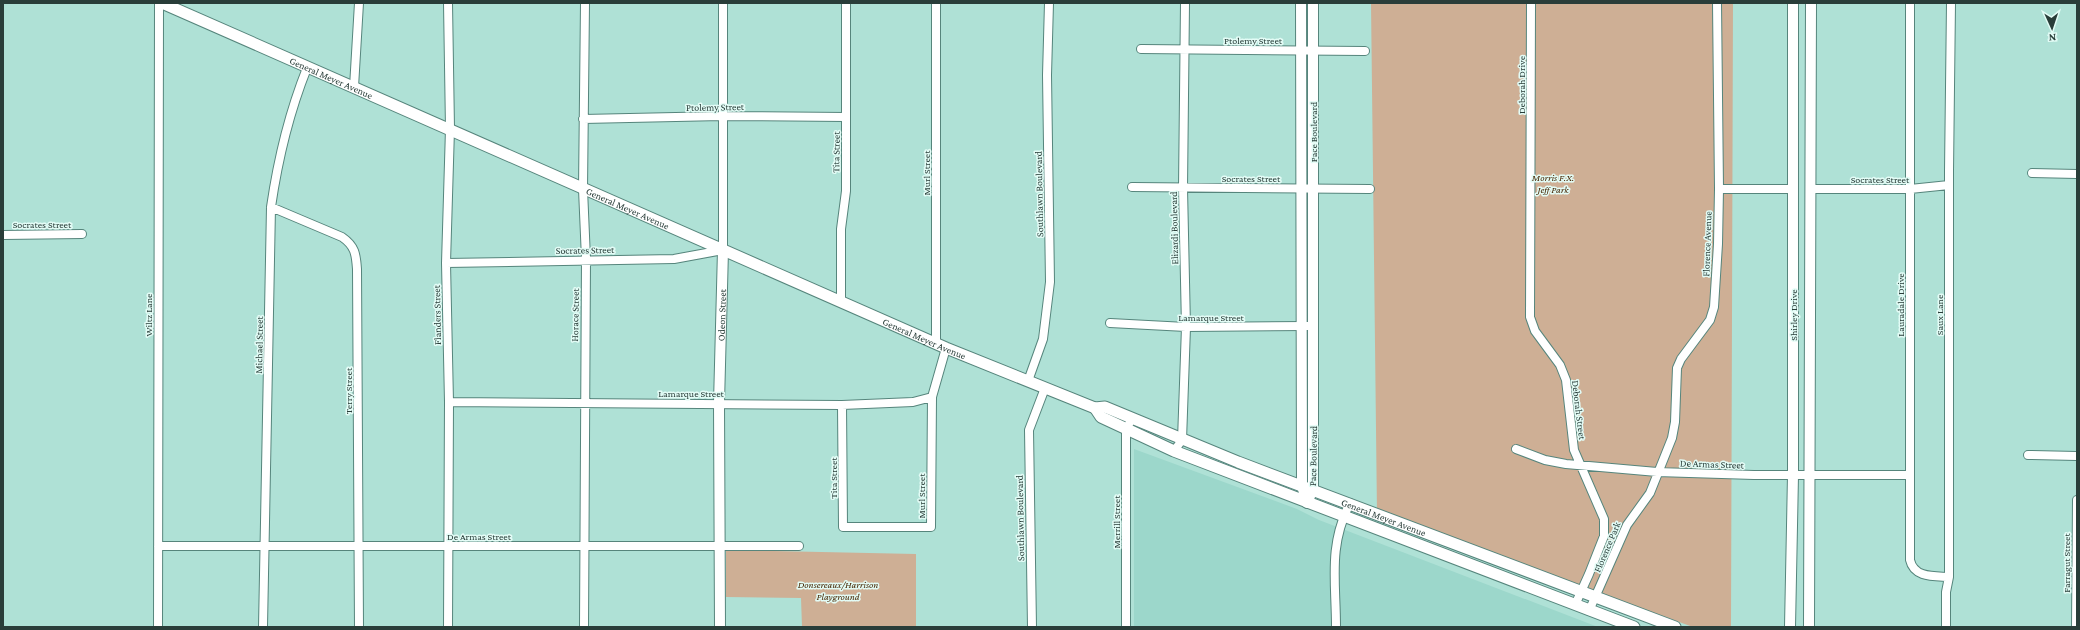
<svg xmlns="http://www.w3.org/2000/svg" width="2080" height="630" font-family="'Crimson Pro',serif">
<rect width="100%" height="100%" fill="#afe1d6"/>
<path fill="#9cd7cb" d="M1134,449L1297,509L1319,520L1598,627H1134Z"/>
<path fill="#ceaf95" d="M1371,3H1733L1731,627H1693L1377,513Z
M726,550L916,554V627H802L801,598L726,597Z"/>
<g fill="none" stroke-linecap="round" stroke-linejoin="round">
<defs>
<path id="minor" d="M1531,3L1530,317L1535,331L1560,365L1566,380L1574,450L1604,519V536L1589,574L1575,605
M1910,3V560C1914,578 1934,576 1949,577
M1141,49L1365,51
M354,87L359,3
M583,119L722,116L846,117
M2032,173L2077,174
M1132,187L1370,189
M1719,189H1793
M1811,189H1910L1949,185
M271,207L342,237C355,246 356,254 357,269L359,627
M3,235L82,234
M446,263L674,259L723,250V3
M841,302V229L846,191V3
M1110,323L1186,327L1308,326
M936,343V3
M1028,381L1043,339L1050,282L1047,75L1049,3
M449,402L842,405L913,402L932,397
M842,405L843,527H931L932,397L946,348
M1516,449L1545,460L1566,464L1657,472L1754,475H1909
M1174,451L1182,440L1186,327L1183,188L1185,3
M2028,455L2077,456
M158,546H799
M1589,611L1627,525L1650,493L1672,438L1675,422L1677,368L1681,359L1710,320L1714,307L1718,244L1719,189L1717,3
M158,627L159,3
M263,627L271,207C278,159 289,113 307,68
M448,627L449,402L446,263L450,129L448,3
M584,627L586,259L583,189L585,3
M1032,627L1029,430L1045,388
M1126,627V430L1132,418
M1336,627C1336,581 1328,546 1350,503
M1946,627V592L1949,577V171L1951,3
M2076,627L2077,500"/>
<g id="tertiary">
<path d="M1301,3L1302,485L1304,493"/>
<path d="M1307,503L1313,489V3"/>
<path id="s1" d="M720,627L719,403L723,250"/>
<path d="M1790,627L1793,475V3"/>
<path d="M1809,627L1811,3"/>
</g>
<g id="secondary">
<path id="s2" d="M162,3L946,348L1095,408L1105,407L1238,462L1675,627"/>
<path d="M1095,408L1101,417L1174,451L1634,627"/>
</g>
</defs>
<use href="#minor" stroke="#56857c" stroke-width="10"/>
<use href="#tertiary" stroke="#56857c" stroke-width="12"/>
<use href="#secondary" stroke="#56857c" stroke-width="13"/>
<use href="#minor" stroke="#fff" stroke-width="8"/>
<use href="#tertiary" stroke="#fff" stroke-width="10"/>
<use href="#secondary" stroke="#fff" stroke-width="11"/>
</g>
<g text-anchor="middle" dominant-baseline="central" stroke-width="3" stroke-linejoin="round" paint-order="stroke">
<g font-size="10" fill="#293d39" stroke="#e3fcf6">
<text x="1253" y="40">Ptolemy Street</text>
<text stroke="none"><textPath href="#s2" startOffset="185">General Meyer Avenue</textPath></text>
<text transform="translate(1521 85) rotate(-90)">Deborah Drive</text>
<text transform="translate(715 107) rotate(-1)">Ptolemy Street</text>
<text transform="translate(1313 132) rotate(-90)">Pace Boulevard</text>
<text transform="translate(836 152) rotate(-89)">Tita Street</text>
<text transform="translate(926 173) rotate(-90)">Murl Street</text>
<text x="1251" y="178">Socrates Street</text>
<text x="1880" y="179">Socrates Street</text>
<text transform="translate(1039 194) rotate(-91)">Southlawn Boulevard</text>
<text stroke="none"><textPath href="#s2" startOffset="509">General Meyer Avenue</textPath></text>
<text x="42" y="224">Socrates Street</text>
<text transform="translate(1174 228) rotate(-91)">Elizardi Boulevard</text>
<text transform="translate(1707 244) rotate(-88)">Florence Avenue</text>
<text transform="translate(585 250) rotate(-1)">Socrates Street</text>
<text transform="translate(1900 305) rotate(-90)">Lauradale Drive</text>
<text transform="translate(148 315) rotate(-90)">Wiltz Lane</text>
<text transform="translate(437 315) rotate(-91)">Flanders Street</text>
<text transform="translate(575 315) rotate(-89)">Horace Street</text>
<text stroke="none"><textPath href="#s1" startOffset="312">Odeon Street</textPath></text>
<text transform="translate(1793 315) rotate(-90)">Shirley Drive</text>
<text transform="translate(1939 315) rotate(-90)">Saux Lane</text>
<text x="1211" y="317">Lamarque Street</text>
<text stroke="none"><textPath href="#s2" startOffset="833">General Meyer Avenue</textPath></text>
<text transform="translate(259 345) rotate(-89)">Michael Street</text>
<text transform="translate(348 391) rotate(-90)">Terry Street</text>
<text x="691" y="393">Lamarque Street</text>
<text transform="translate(1579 410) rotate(83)">Deborah Street</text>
<text transform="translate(1313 456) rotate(-89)">Pace Boulevard</text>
<text transform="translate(1712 464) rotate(2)">De Armas Street</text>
<text transform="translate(833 478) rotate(-90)">Tita Street</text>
<text transform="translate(921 496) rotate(-90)">Murl Street</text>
<text stroke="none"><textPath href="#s2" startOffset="1327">General Meyer Avenue</textPath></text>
<text transform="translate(1020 518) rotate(-91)">Southlawn Boulevard</text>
<text transform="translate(1116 522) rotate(-90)">Merrill Street</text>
<text x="479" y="536">De Armas Street</text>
<text transform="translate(1607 547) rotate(-67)">Florence Park</text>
<text transform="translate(2066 563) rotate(-90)">Farragut Street</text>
</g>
<g font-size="10" font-style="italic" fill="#452401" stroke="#e3fcf6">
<text x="1553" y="177">Morris F.X.<tspan x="1553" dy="12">Jeff Park</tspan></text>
<text x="838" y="584">Donsereaux/Harrison<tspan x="838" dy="12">Playground</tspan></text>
</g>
</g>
<rect width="2080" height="630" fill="none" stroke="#293d39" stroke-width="8"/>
<g transform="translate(2052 28) rotate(177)" stroke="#e3fcf6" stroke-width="3" paint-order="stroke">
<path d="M0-3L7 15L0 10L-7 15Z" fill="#293d39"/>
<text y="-6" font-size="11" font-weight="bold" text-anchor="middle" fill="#293d39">N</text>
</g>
</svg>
